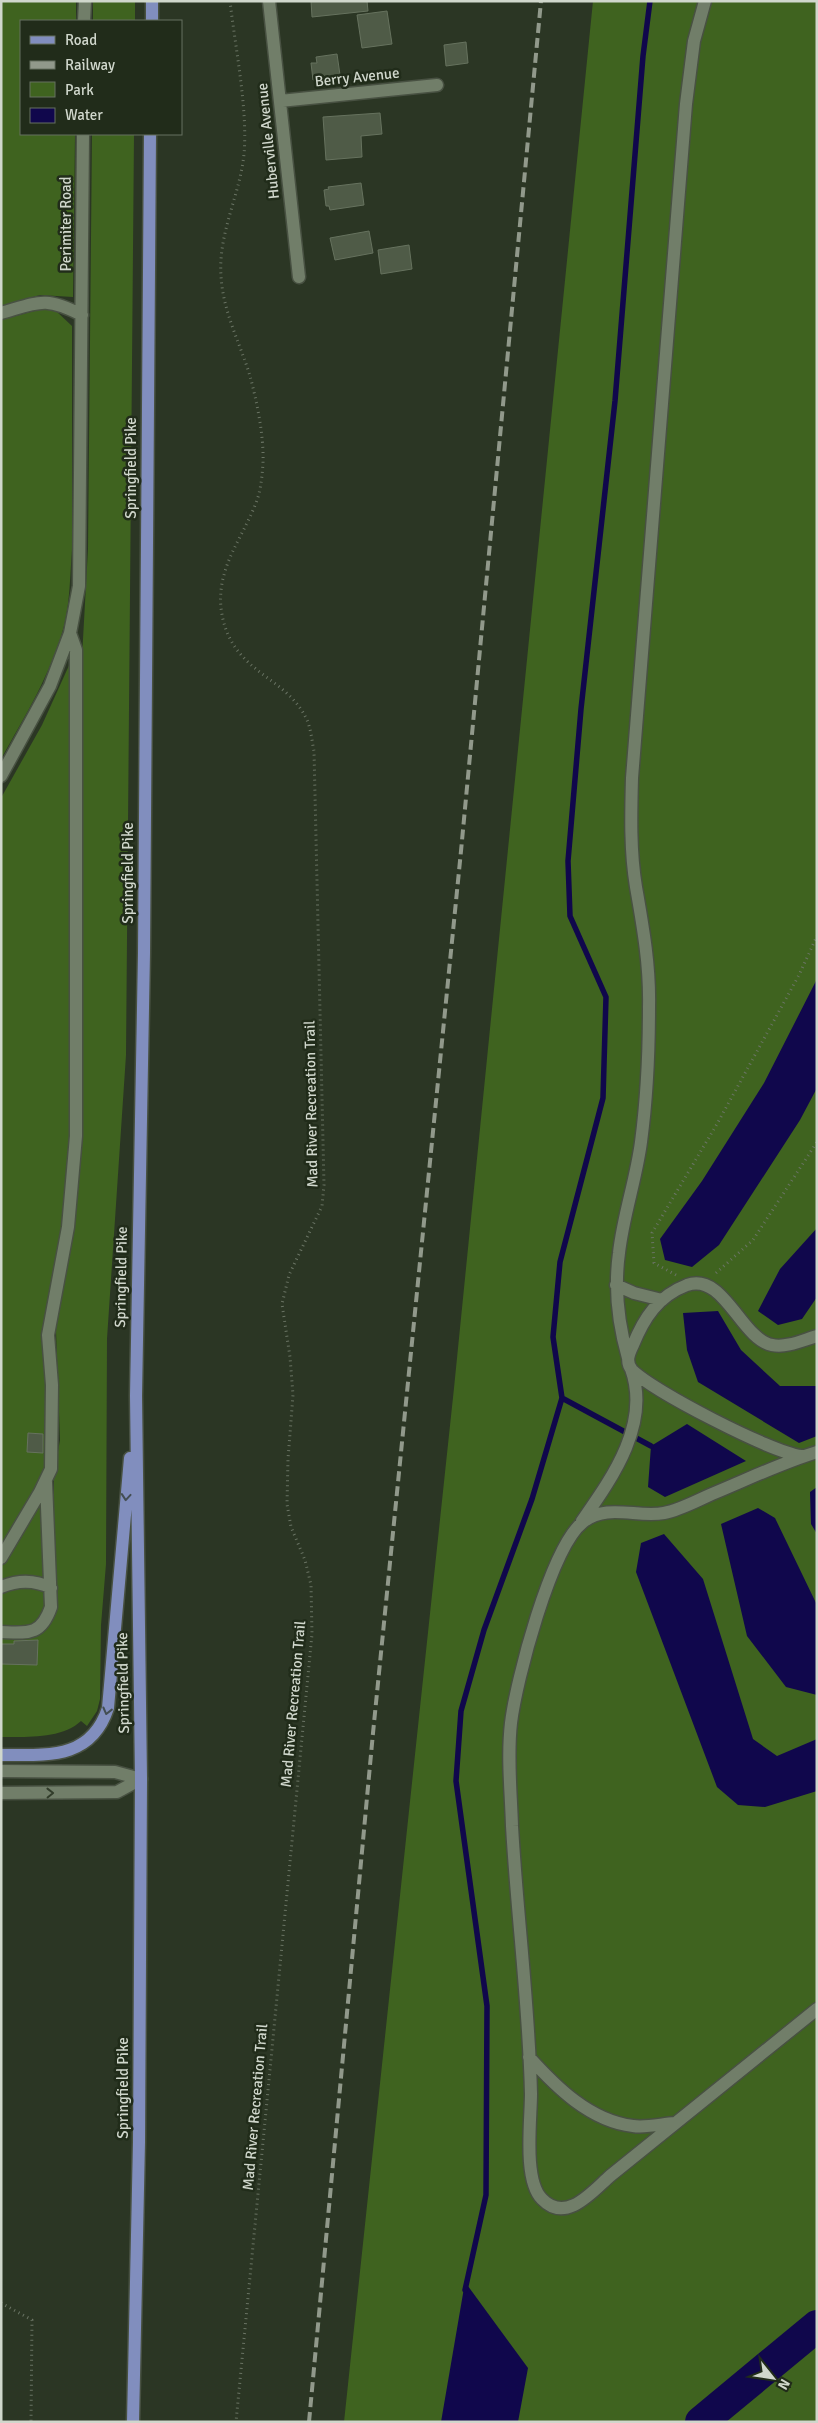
<svg xmlns="http://www.w3.org/2000/svg" width="818" height="2423" font-family="Signika,sans-serif">
<rect width="100%" height="100%" fill="#2b3624"/>
<path fill="#3f631f" d="M1,1H76V21H21V134H75L73,297L40,295L1,306Z
M93,1H135V21H93Z
M593,1H817V2422H344L454,1388Z
M92,134H134L126,1055L107,1339L106,1564L101,1625L100,1699L97,1711L87,1726L81,1721C62,1739 26,1737 1,1737V1637L37,1636L49,1623L54,1609V1474L60,1440L56,1331L58,1308L70,1240L82,657L88,549Z
M38,310H55L72,326V550C70,575 70,602 64,626C51,674 25,716 1,759V320Z
M71,661V1135L61,1239L48,1305L50,1417L48,1456L40,1480L1,1553V798L42,725Z
M45,1493L47,1597L42,1617L27,1627L1,1628V1567L21,1538Z"/>
<path fill="#10074c" d="M817,979V1088L800,1120L719,1245L692,1267L665,1260L660,1239L702,1181L764,1083Z
M817,1228V1297L802,1319L778,1325L758,1311L780,1269Z
M718,1311L741,1350L780,1386H817V1436L799,1443L698,1382L687,1350L683,1313Z
M687,1424L746,1461L665,1497L648,1487L651,1446Z
M817,1487V1534L811,1524L810,1492Z
M758,1508L775,1518L817,1605V1695L786,1687L747,1636L721,1524Z
M664,1534L703,1579L753,1739L777,1756L817,1739V1791L765,1807L738,1805L717,1787L636,1572L641,1543Z
M465,2282L528,2368L518,2422H441Z"/>
<g fill="none" stroke-linecap="round" stroke-linejoin="round">
<path stroke="#10074c" stroke-width="5.5" d="M562,1398L651,1446
M465,2290L486,2195L487,2006L456,1781L461,1711L484,1630L532,1499L562,1398L553,1337L560,1262L603,1098L606,997L570,916L568,861L581,709L615,401L643,56L650,1"/>
<path stroke="#10074c" stroke-width="32" d="M701,2422L817,2326"/>
</g>
<path fill="#4f5b47" stroke="#66725e" d="M311,1H367L368,11L312,17Z
M387,11L392,44L362,48L357,15Z
M466,42L468,63L446,66L444,45Z
M337,54L341,82L320,85L319,79L313,80L311,63H317L316,57Z
M380,113L382,134L361,136L362,157L326,160L323,117Z
M361,183L364,205L330,210L329,206H326L324,190L329,189L328,187Z
M369,231L373,253L335,260L330,238Z
M409,245L412,269L381,274L378,250Z
M28,1433L43,1434V1453L27,1452Z
M38,1640L37,1665L1,1664V1644H14V1641Z"/>
<g fill="none" stroke-linecap="round" stroke-linejoin="round">
<defs>
<path id="minor" d="M269,1L299,277
M84,21L85,1
M280,101L437,85
M1,313C39,302 45,296 82,315
M1,776L50,686L70,633L79,586L83,134
M616,1285L634,1293L662,1300
M628,1358C618,1323 614,1289 619,1253C623,1216 636,1180 641,1142C647,1097 649,1052 649,1007C650,966 643,927 636,887C630,851 631,814 632,778L686,104L694,41L705,1
M817,1452C781,1463 746,1480 712,1494C696,1501 680,1510 664,1513C637,1518 607,1503 583,1522C551,1547 516,1681 511,1723C507,1757 511,1792 512,1826C517,1915 529,2004 531,2094C531,2120 523,2180 542,2199C566,2224 592,2192 610,2176L817,2009
M801,1456C771,1452 654,1392 632,1370C625,1362 629,1353 633,1345C644,1318 658,1296 687,1285C724,1272 741,1339 772,1345C787,1348 803,1340 817,1336
M582,1521C612,1478 651,1424 631,1369
M1,1558L40,1492L51,1469L52,1385L48,1335L68,1227L76,1136V650L70,633
M1,1587C18,1580 35,1580 51,1588
M1,1632C28,1633 41,1636 51,1607L46,1482
M1,1771L115,1772L141,1779
M1,1793L117,1792L141,1779
M529,2057C556,2087 590,2121 633,2126C646,2128 661,2124 675,2123"/>
<path id="major" d="M152,21V1
M1,1755C47,1755 91,1760 108,1708L130,1458
M133,2422L139,2142L141,1779L136,1396L144,953L150,134"/>
</defs>
<use href="#minor" stroke="#485142" stroke-width="15"/>
<use href="#major" stroke="#485142" stroke-width="15"/>
<path stroke="#6a7464" stroke-width="3" stroke-dasharray="1 4" stroke-linecap="butt" d="M230,1C235,46 248,110 244,154C240,195 218,233 221,276C223,312 240,343 250,376C257,402 264,436 263,463C262,477 261,490 256,503C242,539 217,567 221,608C229,674 286,674 307,720C311,729 312,742 314,751L324,1185L322,1206L289,1275L282,1304L290,1357L293,1395L288,1459L287,1504L291,1527L305,1560L311,1585L312,1634L236,2422
M716,1273L753,1240L817,1142
M676,1275L654,1263L652,1233L717,1124L799,975L817,936
M1,2303L32,2320L31,2422"/>
<use href="#minor" stroke="#717e69" stroke-width="12"/>
<use href="#major" stroke="#818ebe" stroke-width="12"/>
<path stroke="#91998b" stroke-width="4" stroke-dasharray="10 5" stroke-linecap="butt" d="M309,2422L373,1733L461,851L541,1"/>
</g>
<defs><path id="oneway-chevron" d="M-2-3.5L2.5 0L-2 3.5" fill="none" stroke-width="1.6" stroke-linecap="round" stroke-linejoin="round" transform="scale(1.25)"/></defs>
<g stroke="#434e53">
<use href="#oneway-chevron" transform="translate(126 1497) rotate(95)"/>
<use href="#oneway-chevron" transform="translate(107 1711) rotate(104)"/>
</g>
<use stroke="#313c2a" href="#oneway-chevron" transform="translate(50 1793) rotate(-1)"/>
<g text-anchor="middle" dominant-baseline="central" stroke-width="5" stroke-linejoin="round" paint-order="stroke">
<g font-size="15" fill="#d0d7cc" stroke="#212c1a">
<text transform="translate(357 77) rotate(-6)">Berry Avenue</text>
<text transform="translate(268 141) rotate(-96)">Huberville Avenue</text>
<text transform="translate(66 224) rotate(-90)">Perimiter Road</text>
<text transform="translate(131 468) rotate(-90)">Springfield Pike</text>
<text transform="translate(128 873) rotate(-90)">Springfield Pike</text>
<text transform="translate(311 1104) rotate(-91)">Mad River Recreation Trail</text>
<text transform="translate(121 1277) rotate(-89)">Springfield Pike</text>
<text transform="translate(123 1683) rotate(-91)">Springfield Pike</text>
<text transform="translate(293 1704) rotate(-85)">Mad River Recreation Trail</text>
<text transform="translate(123 2088) rotate(-90)">Springfield Pike</text>
<text transform="translate(255 2107) rotate(-85)">Mad River Recreation Trail</text>
</g>
</g>
<rect width="818" height="2423" fill="none" stroke="#d0d7cc" stroke-width="5"/>
<rect x="20" y="20" width="162" height="115" fill="#212c1a" stroke="#677061"/>
<rect x="30" y="36" width="25" height="8" fill="#818ebe" stroke="#677061"/>
<text x="65" y="45" font-size="15" fill="#d0d7cc">Road</text>
<rect x="30" y="61" width="25" height="8" fill="#91998b" stroke="#677061"/>
<text x="65" y="70" font-size="15" fill="#d0d7cc">Railway</text>
<rect x="30" y="82" width="25" height="15" fill="#3f631f" stroke="#677061"/>
<text x="65" y="95" font-size="15" fill="#d0d7cc">Park</text>
<rect x="30" y="108" width="25" height="15" fill="#10074c" stroke="#677061"/>
<text x="65" y="120" font-size="15" fill="#d0d7cc">Water</text>
<g transform="translate(773 2378) rotate(120)" stroke="#212c1a" stroke-width="4" paint-order="stroke">
<path d="M0-4L9 19L0 12L-9 19Z" fill="#d0d7cc"/>
<text y="-8" font-size="14" font-weight="bold" text-anchor="middle" fill="#d0d7cc">N</text>
</g>
</svg>
